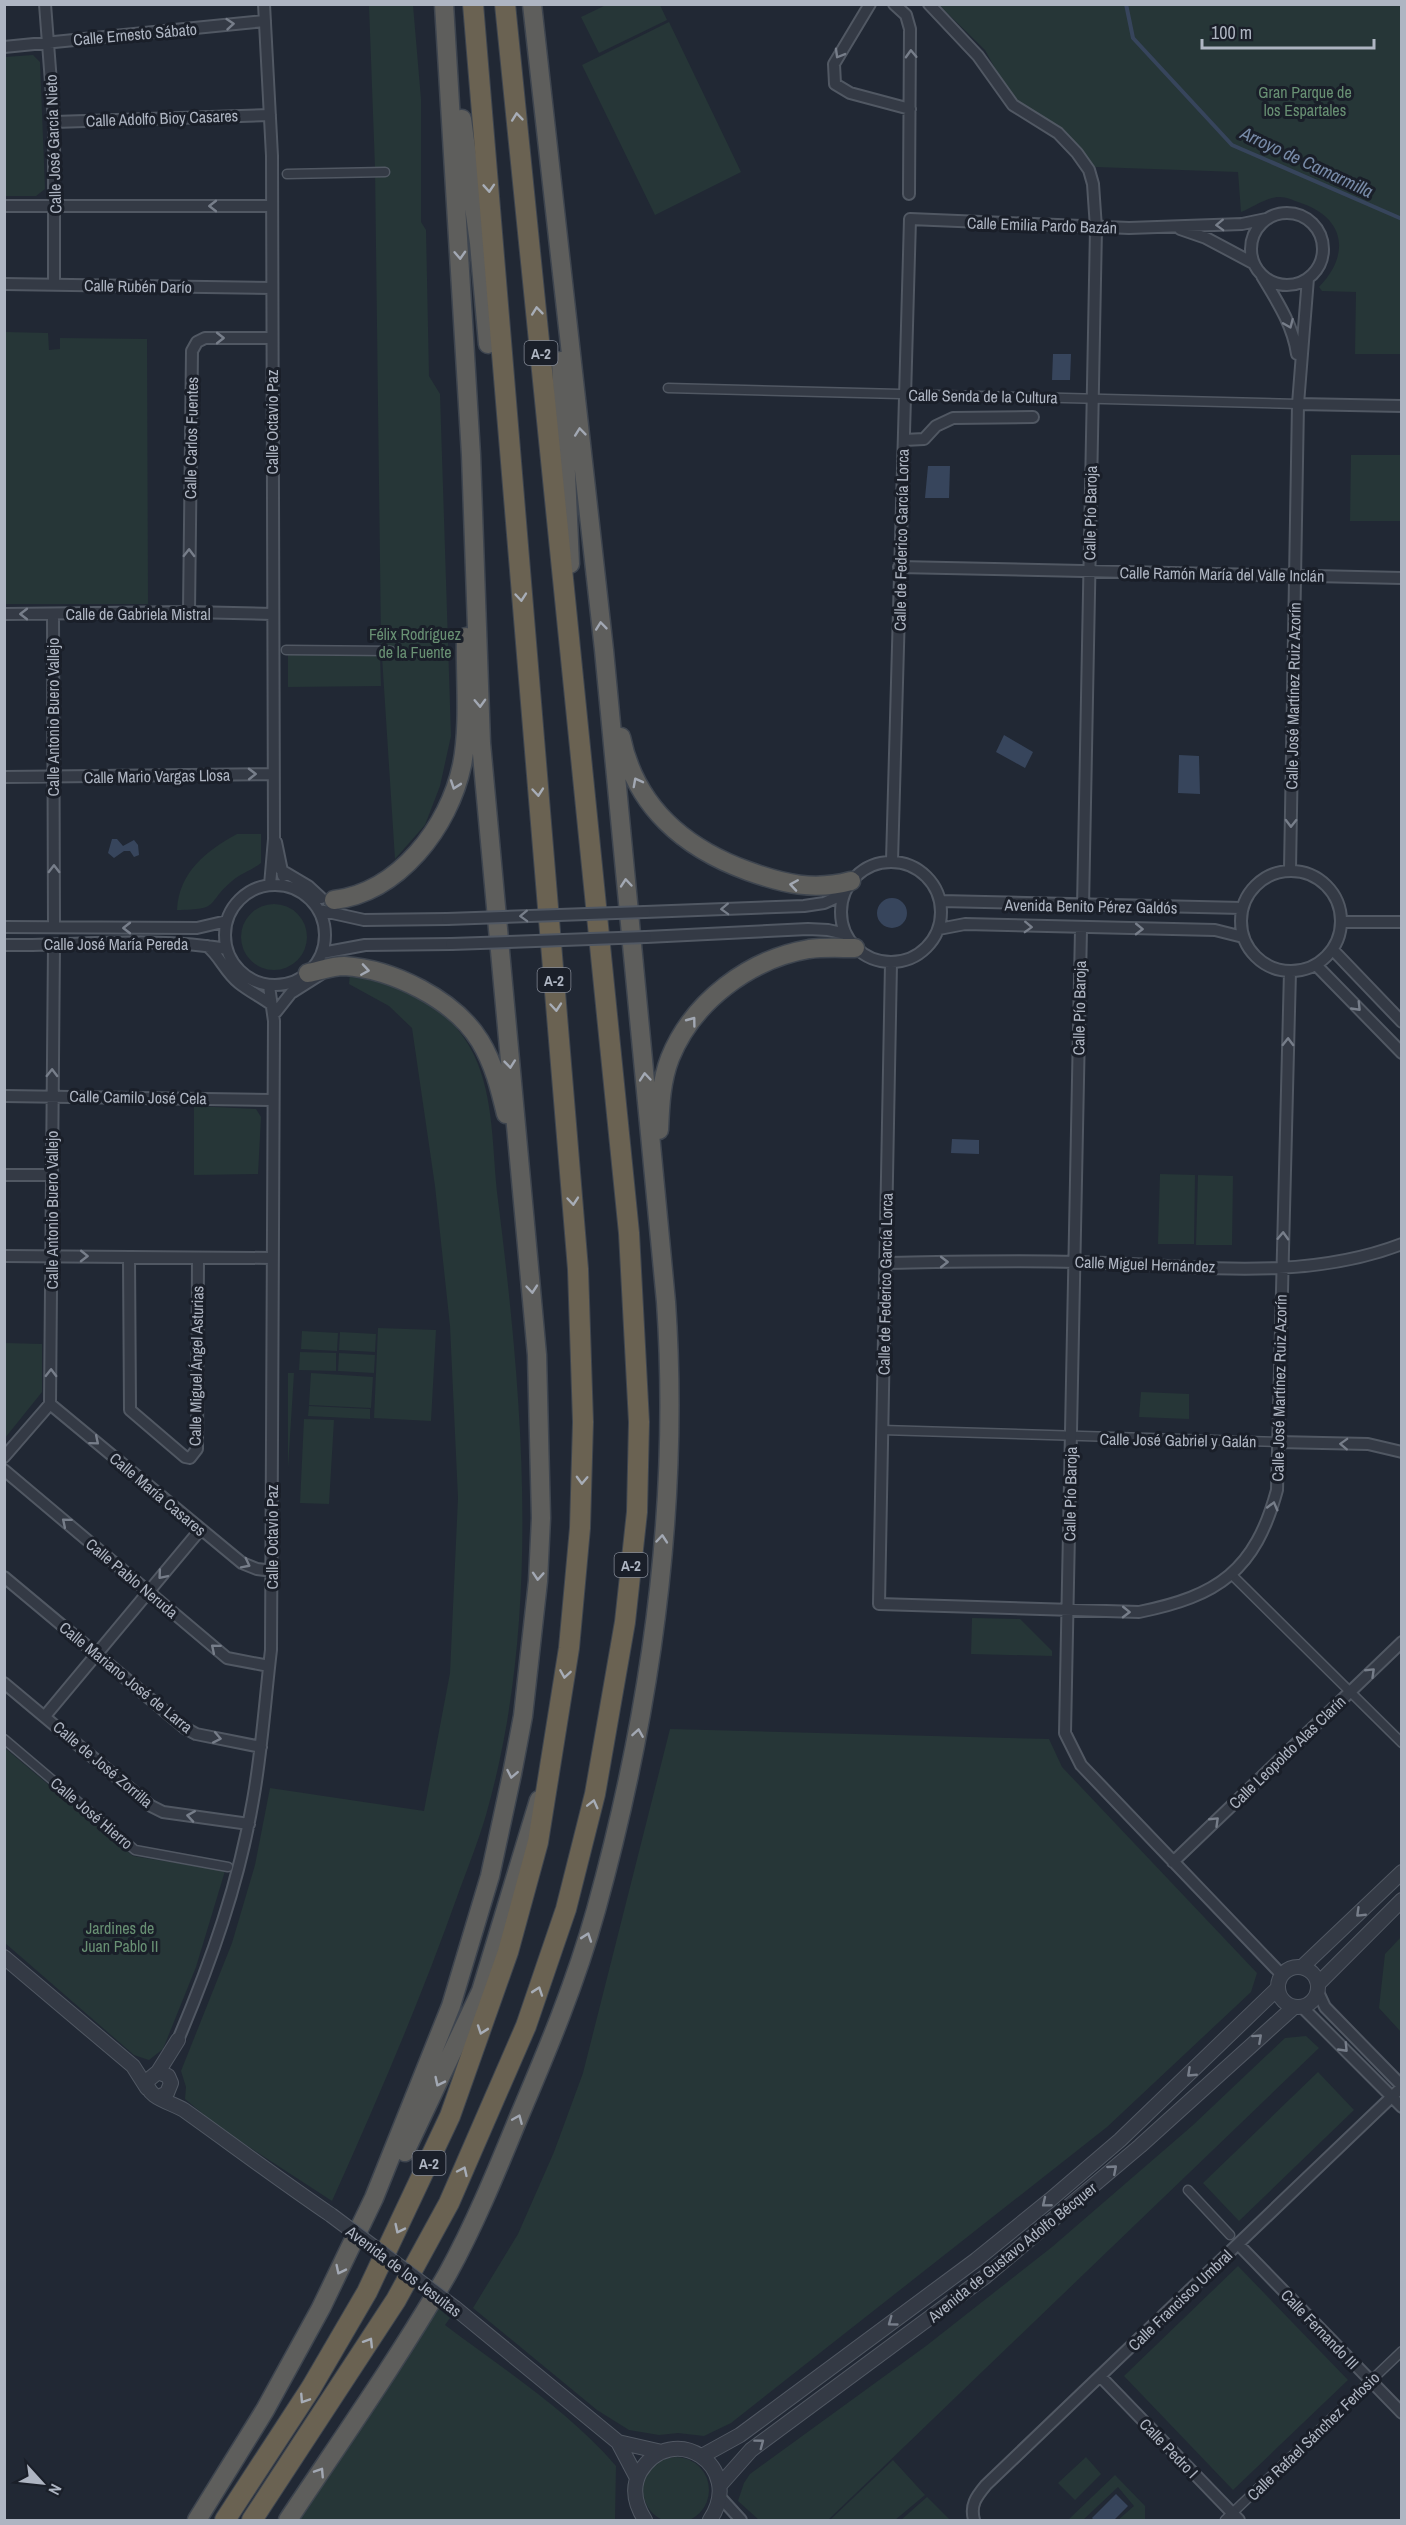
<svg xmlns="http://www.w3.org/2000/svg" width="1406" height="2525" font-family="'Archivo Narrow',sans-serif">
<rect width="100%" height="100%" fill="#212834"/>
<path fill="#263637" d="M369,5H413L421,99V222L426,230L429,376L440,394L451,736L440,786L425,825L395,859L381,641L375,168Z
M660,5L667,20L599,53L581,17L606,5Z
M939,5H1401V354H1355L1356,292L1322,291L1319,287C1352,253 1344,216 1298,202C1293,200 1286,197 1280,197C1269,196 1251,208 1241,212L1238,172L1096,167L1088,164L1009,94L985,50Z
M669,22L741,172L655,215L582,65Z
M33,55L40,62L45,189L36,196H5V57Z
M5,332L48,333L49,350L60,349V338L147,339L148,604H5Z
M1351,455H1401V521H1350Z
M288,654H380L381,686L288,687Z
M237,834H261V863C252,870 241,873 232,881C204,905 222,909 177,910C179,872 206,851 237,834Z
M241 937a33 33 0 1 1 66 0a33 33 0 1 1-66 0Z
M350,973C401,988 449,1003 474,1055C495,1099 492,1153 498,1200C523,1400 542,1619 486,1815C478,1842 467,1870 457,1897C420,2001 377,2101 332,2201L220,2128L185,2099L186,2087L181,2071L232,1943L255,1865L270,1788L424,1811L450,1673L458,1498L450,1326L435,1186L412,1028L389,1006L349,984Z
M194,1106L256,1109L261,1117L258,1174L194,1175Z
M1160,1174L1195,1175L1194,1244H1158Z
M1198,1175L1233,1176L1232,1245H1196Z
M378,1328L436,1330L431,1421L374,1418Z
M302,1331L338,1333L337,1351L301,1349Z
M340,1332L376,1334L375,1352L339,1350Z
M5,1343L42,1344V1392L5,1438Z
M300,1352L336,1353V1371L299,1370Z
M339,1353L375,1355L374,1373L338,1371Z
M288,1373H294L288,1468Z
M311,1373L373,1377L371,1408L309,1405Z
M1141,1392L1189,1394V1419L1139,1417Z
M309,1406L370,1409V1419L308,1416Z
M304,1419L334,1420L329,1504L300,1503Z
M972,1618L1020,1619L1052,1651V1656L971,1654Z
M670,1729L1049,1739L1062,1767L1257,1973L1251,1992L1107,2127L731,2423L704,2436L678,2433L659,2435L629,2430L597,2410L473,2308L518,2234L554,2152L583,2073Z
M5,1748L133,1856L225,1871L196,1967L163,2049L149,2060L134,2055L5,1943Z
M1401,1937V2032L1379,2008L1385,1954Z
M1306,2036L1319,2048L828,2520H759L738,2501L744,2483L750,2474L926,2346L1052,2247L1192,2126L1285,2038Z
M1318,2072L1354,2110L1239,2221L1203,2183Z
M1238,2266L1348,2380L1233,2490L1124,2376Z
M438,2308L450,2318L445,2325C503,2369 569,2411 616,2466L615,2520H300Z
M643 2490a33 33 0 1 1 66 0a33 33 0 1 1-66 0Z
M1086,2457L1101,2474L1075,2500L1058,2483Z
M893,2460L925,2495L895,2520H830Z
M1115,2475L1145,2506V2520H1118L1134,2506L1118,2487L1083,2520H1068Z
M927,2497L950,2520H901Z"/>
<path fill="#37455c" d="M1053,354H1071L1070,380H1052Z
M928,466H950L949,498H925Z
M1004,735L1033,752L1025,768L996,752Z
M1179,755L1199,756L1200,794L1178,793Z
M112,839H117L123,846L134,840L138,845L139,855L134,857L130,851H124L114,858L108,853Z
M877 913a15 15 0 1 1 30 0a15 15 0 1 1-30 0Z
M952,1139L979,1140V1154L951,1153Z
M1116,2494L1128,2506L1114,2520H1094L1092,2518Z"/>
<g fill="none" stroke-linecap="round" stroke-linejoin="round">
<path stroke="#37455c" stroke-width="4" d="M1126,4L1133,38L1232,145L1402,219"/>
<defs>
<path id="pedestrian" d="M287,174L385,172
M668,388L1298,404
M286,650L391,651
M882,1430L1278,1442
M1231,1574L1402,1743
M4,1739L135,1850L228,1867
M1188,2190L1230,2235
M1225,2520L1402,2351"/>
<path id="minor" d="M45,4L54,122V284
M264,4L272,156L274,839L270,885
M870,4L834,64L835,84L850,93L910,109
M894,4L906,15L910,29L909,194
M929,4L978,56L1013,105L1058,133L1077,153L1089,170L1093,184L1096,228L1083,907
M4,47L265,21
M54,122L270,115
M4,206H272
M1251 249a36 36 0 1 1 72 0a36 36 0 1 1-72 0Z
M1180,229L1206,238L1253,263
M1262,276C1277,301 1293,325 1297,354
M4,284L272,288
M1298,404L1402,406
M904,440L924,439L936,426L953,418L1033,417
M899,567L1402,578
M189,612L192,351L197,342L205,338H272
M4,614L189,612L272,614
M53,614L54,927
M4,777L273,774
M276,842L283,876
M892,861L910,219L1129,228L1242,224L1266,219
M841 912a50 50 0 1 1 100 0a50 50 0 1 1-100 0Z
M281,870L308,886L321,898
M1290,870L1298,404L1308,278
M1241 921a50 50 0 1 1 100 0a50 50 0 1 1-100 0Z
M225 935a50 50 0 1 1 100 0a50 50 0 1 1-100 0Z
M941,901L1242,908
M319,910L364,920L447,919
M645,912L804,906L824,903L844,894
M1342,922H1402
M4,927L197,928L227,921
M939,929L965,924L1215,930L1243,937
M1081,929L1065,1733L1081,1765L1282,1975
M646,937L808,929L828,930L846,934
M4,945C78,946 154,936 227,949
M207,946C220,956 225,972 239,983C249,991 261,997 272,1005
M1333,950L1402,1022
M322,953L365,945L451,944
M891,963L879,1604L1139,1612C1218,1596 1255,1571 1277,1490L1290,971
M1316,965L1402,1053
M276,1012L291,993L321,974
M4,1096L271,1100
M4,1175H52
M4,1256L272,1258
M129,1257L130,1410L185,1457L190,1458L197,1449L198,1258
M885,1263C949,1262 1013,1260 1077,1262C1185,1264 1298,1284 1402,1244
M50,1404L242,1563L257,1569L273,1571
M1278,1442L1368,1444L1402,1452
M4,1457L50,1404L54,945
M4,1470L227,1658L269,1666
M4,1577L185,1728L196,1734L261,1747
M4,1683L151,1806L163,1812L249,1824
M45,1716L200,1530
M1173,1862L1402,1642
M1318,1992L1325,2007L1402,2086
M1302,2007L1402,2107
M178,2040C211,1962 239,1883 253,1800C262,1750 265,1700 271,1650L274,1021L269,986
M1238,2244L1402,2413
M1100,2376L1239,2520
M720,2497L741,2520
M974,2520C970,2505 976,2497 986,2485L1402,2087"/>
<path id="tertiary" d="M4,1957L133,2066L147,2088
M1302,1967L1402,1872
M1278 1987a20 20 0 1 1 40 0a20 20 0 1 1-40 0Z
M1318,1984L1402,1900
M158,2072L178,2040
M159,2097L167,2093L171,2083L168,2076L158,2072L147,2081C146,2098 171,2102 184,2110C233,2145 281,2181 331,2215
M455,2308L618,2442L637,2478
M618,2442L662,2452
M702,2456L740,2435L976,2260L1050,2200L1120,2140L1278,1988
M720,2485L751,2450L986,2276L1140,2146L1294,2007
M645,2520C636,2506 631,2489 640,2472C672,2419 746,2466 710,2520"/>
<path id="trunk" d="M462,119L479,243L488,344
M561,361L570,564
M621,737C635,806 684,848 748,871C784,884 814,891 851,881
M334,900C399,892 449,827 462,765C470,724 465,679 466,637
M308,973C319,971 332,966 344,966C392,969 454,999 480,1041C494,1064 500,1089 506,1114
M659,1130C660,1106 661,1081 670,1058C693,1001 750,959 809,949C824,947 840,948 855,948
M405,2152L481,1991L539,1800
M197,2520L265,2410L321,2308L374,2198L451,2006L490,1876L512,1774L523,1716L538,1581L541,1518L537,1355L481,743L471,455L444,4
M288,2520C342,2439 399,2358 448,2273C475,2224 497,2170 518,2119C547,2051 576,1982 596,1910C650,1715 680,1506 666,1302L604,650L532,4"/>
<path id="motorway" d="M225,2520L311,2388L367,2292L450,2116L508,1952L538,1842L569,1648L580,1528L583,1422L578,1269L473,4
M252,2520L396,2300L449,2203L526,2026L566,1909L595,1794L625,1622L637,1512L639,1422L629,1233L505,4"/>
</defs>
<use href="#pedestrian" stroke="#515863" stroke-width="11"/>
<use href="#minor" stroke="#515863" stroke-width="14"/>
<use href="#tertiary" stroke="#515863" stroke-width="16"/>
<use href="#trunk" stroke="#3e454f" stroke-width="21"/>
<use href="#motorway" stroke="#3e454f" stroke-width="22"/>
<use href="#pedestrian" stroke="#343a45" stroke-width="8"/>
<use href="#minor" stroke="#343a45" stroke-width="10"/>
<use href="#tertiary" stroke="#343a45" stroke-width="14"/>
<use href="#trunk" stroke="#5e5e5c" stroke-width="18"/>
<use href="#motorway" stroke="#6a6252" stroke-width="20"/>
<defs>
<path id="minor-bridge" d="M447,919L645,912
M451,944L646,937"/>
<path id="tertiary-bridge" d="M331,2215L455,2308"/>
</defs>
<use href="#minor-bridge" stroke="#515863" stroke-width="14" stroke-linecap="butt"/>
<use href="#tertiary-bridge" stroke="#515863" stroke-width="16" stroke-linecap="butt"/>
<use href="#minor-bridge" stroke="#343a45" stroke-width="10"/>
<use href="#tertiary-bridge" stroke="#343a45" stroke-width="14"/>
</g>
<defs><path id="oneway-chevron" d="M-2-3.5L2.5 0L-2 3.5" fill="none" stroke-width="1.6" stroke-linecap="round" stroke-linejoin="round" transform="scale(1.5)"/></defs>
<g stroke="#777e8a">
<use href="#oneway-chevron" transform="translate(230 24) rotate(-5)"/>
<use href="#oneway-chevron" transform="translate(839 54) rotate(120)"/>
<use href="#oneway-chevron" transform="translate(911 54) rotate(-92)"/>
<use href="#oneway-chevron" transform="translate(213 206) rotate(-180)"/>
<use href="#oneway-chevron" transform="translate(1220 225) rotate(178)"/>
<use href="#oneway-chevron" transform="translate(1289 324) rotate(67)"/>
<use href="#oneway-chevron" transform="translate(220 338)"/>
<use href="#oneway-chevron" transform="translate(189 553) rotate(-89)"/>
<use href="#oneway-chevron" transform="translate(24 614) rotate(-180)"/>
<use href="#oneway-chevron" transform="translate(252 774) rotate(-1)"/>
<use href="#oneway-chevron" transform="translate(1291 823) rotate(91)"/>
<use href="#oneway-chevron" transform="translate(54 869) rotate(-90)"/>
<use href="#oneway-chevron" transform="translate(725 909) rotate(178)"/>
<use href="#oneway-chevron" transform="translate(524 916) rotate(178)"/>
<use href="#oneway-chevron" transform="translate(1028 927) rotate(2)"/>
<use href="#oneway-chevron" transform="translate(127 928) rotate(-180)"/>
<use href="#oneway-chevron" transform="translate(1139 929) rotate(1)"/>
<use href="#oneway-chevron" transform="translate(1357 1007) rotate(46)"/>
<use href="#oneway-chevron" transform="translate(1288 1042) rotate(-89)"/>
<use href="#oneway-chevron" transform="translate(52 1073) rotate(-89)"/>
<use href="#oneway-chevron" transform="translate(1283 1236) rotate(-88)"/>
<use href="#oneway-chevron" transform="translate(84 1256) rotate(1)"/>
<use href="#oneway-chevron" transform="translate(944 1262)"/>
<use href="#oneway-chevron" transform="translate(51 1373) rotate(-89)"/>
<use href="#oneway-chevron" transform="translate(95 1441) rotate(40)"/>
<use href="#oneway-chevron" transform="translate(1344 1444) rotate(-178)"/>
<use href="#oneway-chevron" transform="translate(1273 1506) rotate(-75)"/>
<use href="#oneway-chevron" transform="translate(66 1522) rotate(-140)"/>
<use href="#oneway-chevron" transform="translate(246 1564) rotate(27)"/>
<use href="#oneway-chevron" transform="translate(162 1575) rotate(130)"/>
<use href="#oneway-chevron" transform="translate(1126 1612) rotate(1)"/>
<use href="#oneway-chevron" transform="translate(215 1648) rotate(-140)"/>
<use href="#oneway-chevron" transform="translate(1371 1672) rotate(-44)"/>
<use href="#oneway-chevron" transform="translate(217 1738) rotate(11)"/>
<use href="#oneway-chevron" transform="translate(191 1816) rotate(-171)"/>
<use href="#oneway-chevron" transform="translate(1215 1821) rotate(-44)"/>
<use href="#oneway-chevron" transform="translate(1360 1913) rotate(136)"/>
<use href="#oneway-chevron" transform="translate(1258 2038) rotate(-42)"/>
<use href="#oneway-chevron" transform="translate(1344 2048) rotate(46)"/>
<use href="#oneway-chevron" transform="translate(1191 2073) rotate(137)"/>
<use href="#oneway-chevron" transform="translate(1113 2169) rotate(-41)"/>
<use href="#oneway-chevron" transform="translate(1046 2203) rotate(141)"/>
<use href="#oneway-chevron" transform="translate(892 2322) rotate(144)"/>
<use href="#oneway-chevron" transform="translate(760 2443) rotate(-37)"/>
</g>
<g stroke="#a7adb7">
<use href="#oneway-chevron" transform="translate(517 117) rotate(-96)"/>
<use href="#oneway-chevron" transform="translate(489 188) rotate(86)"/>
<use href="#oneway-chevron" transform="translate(537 311) rotate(-96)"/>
<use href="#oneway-chevron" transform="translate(521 597) rotate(85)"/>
<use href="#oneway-chevron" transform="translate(538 792) rotate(85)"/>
<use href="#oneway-chevron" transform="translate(556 1007) rotate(85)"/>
<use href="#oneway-chevron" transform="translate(573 1201) rotate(85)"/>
<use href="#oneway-chevron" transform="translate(582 1480) rotate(92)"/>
<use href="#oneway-chevron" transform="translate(565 1674) rotate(99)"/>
<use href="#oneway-chevron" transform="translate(593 1804) rotate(-76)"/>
<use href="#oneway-chevron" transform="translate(538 1991) rotate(-71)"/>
<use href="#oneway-chevron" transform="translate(482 2030) rotate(109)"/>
<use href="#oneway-chevron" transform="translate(463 2171) rotate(-65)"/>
<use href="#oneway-chevron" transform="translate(399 2229) rotate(116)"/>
<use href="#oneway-chevron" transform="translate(369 2342) rotate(-58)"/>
<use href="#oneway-chevron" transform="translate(304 2399) rotate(123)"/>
</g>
<g stroke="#a2a8b3">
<use href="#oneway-chevron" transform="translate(460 255) rotate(87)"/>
<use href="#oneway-chevron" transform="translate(580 432) rotate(-96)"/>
<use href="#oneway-chevron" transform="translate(601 626) rotate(-96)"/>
<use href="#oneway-chevron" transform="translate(480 703) rotate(88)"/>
<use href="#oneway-chevron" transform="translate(637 782) rotate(-118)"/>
<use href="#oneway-chevron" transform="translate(455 785) rotate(109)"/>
<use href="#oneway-chevron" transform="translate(626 883) rotate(-95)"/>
<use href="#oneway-chevron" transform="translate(794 885) rotate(-171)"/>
<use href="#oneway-chevron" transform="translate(365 970) rotate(9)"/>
<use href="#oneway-chevron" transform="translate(692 1021) rotate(-53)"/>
<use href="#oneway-chevron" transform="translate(510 1064) rotate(84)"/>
<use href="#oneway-chevron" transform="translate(645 1077) rotate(-95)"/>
<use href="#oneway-chevron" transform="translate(532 1289) rotate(85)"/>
<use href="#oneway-chevron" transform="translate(662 1539) rotate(-85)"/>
<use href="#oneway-chevron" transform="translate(538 1576) rotate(94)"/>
<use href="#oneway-chevron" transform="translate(638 1733) rotate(-81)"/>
<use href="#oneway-chevron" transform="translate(512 1774) rotate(101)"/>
<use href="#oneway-chevron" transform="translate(587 1937) rotate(-71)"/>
<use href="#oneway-chevron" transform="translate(439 2082) rotate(116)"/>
<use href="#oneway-chevron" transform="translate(518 2119) rotate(-67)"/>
<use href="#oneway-chevron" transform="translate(340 2270) rotate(116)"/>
<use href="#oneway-chevron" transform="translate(320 2472) rotate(-57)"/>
</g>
<g text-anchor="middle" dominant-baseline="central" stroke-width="6" stroke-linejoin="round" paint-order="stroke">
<g fill="#1a1f29" stroke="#828894" stroke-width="1.5">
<rect x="524.5" y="341" width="33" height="24" rx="4.5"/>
<rect x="537.5" y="968" width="33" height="24" rx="4.5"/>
<rect x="614.5" y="1553" width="33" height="24" rx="4.5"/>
<rect x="412.5" y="2151" width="33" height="24" rx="4.5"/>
</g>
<g font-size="15" font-weight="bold" fill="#aeb5c2">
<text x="541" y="353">A-2</text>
<text x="554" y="980">A-2</text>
<text x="631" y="1565">A-2</text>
<text x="429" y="2163">A-2</text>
</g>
<g font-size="16" fill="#aeb5c2" stroke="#1a1f29">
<text transform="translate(135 34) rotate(-5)">Calle Ernesto Sábato</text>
<text transform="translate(162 118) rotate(-2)">Calle Adolfo Bioy Casares</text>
<text transform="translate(53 144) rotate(-92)">Calle José García Nieto</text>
<text transform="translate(1042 225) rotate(2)">Calle Emilia Pardo Bazán</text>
<text transform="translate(138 286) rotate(1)">Calle Rubén Darío</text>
<text transform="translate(983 396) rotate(1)">Calle Senda de la Cultura</text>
<text transform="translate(272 422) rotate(-90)">Calle Octavio Paz</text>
<text transform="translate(191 438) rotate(-89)">Calle Carlos Fuentes</text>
<text transform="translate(1090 513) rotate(-89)">Calle Pío Baroja</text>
<text transform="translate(901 540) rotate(-89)">Calle de Federico García Lorca</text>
<text transform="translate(1222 574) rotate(1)">Calle Ramón María del Valle Inclán</text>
<text x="138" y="614">Calle de Gabriela Mistral</text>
<text transform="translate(1293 696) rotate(-89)">Calle José Martínez Ruiz Azorín</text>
<text transform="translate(53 717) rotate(-90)">Calle Antonio Buero Vallejo</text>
<text transform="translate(157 776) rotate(-1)">Calle Mario Vargas Llosa</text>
<text transform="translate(1091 906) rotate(1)">Avenida Benito Pérez Galdós</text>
<text x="116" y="944">Calle José María Pereda</text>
<text transform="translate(1079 1008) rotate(-89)">Calle Pío Baroja</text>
<text transform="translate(138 1097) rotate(1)">Calle Camilo José Cela</text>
<text transform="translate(52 1210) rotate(-90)">Calle Antonio Buero Vallejo</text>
<text transform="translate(1145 1264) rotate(2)">Calle Miguel Hernández</text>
<text transform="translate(885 1284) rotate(-89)">Calle de Federico García Lorca</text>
<text transform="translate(196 1366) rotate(-89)">Calle Miguel Ángel Asturias</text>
<text transform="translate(1279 1388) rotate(-89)">Calle José Martínez Ruiz Azorín</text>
<text transform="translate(1178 1440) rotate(1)">Calle José Gabriel y Galán</text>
<text transform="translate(158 1494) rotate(40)">Calle María Casares</text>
<text transform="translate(1070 1494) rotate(-89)">Calle Pío Baroja</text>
<text transform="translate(272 1537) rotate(-90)">Calle Octavio Paz</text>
<text transform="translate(132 1578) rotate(40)">Calle Pablo Neruda</text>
<text transform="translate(126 1677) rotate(39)">Calle Mariano José de Larra</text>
<text transform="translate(1287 1752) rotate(-44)">Calle Leopoldo Alas Clarín</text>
<text transform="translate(103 1764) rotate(40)">Calle de José Zorrilla</text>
<text transform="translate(92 1813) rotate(40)">Calle José Hierro</text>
<text transform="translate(1012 2252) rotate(-39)">Avenida de Gustavo Adolfo Bécquer</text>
<text transform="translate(404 2271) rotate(37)">Avenida de los Jesuitas</text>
<text transform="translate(1180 2300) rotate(-44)">Calle Francisco Umbral</text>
<text transform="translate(1320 2329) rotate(46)">Calle Fernando III</text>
<text transform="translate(1313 2436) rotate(-44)">Calle Rafael Sánchez Ferlosio</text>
<text transform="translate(1169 2448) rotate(46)">Calle Pedro I</text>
</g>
<g font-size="16" fill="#689073" stroke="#1a1f29">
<text x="1305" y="92">Gran Parque de<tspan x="1305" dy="18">los Espartales</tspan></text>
<text x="415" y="634">Félix Rodríguez<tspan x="415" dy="18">de la Fuente</tspan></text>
<text x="120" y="1928">Jardines de<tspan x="120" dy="18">Juan Pablo II</tspan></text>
</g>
<g font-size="18" font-style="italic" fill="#788ba8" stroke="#1a1f29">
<text transform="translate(1307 162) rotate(25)">Arroyo de Camarmilla</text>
</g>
</g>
<rect width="1406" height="2525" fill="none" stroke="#aeb5c2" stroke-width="12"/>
<g transform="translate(42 2483) rotate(117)" stroke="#1a1f29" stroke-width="4.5" paint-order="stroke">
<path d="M0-4.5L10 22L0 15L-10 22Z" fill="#aeb5c2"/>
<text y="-9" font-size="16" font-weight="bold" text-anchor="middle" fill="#aeb5c2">N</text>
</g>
<path d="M1202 39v9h172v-9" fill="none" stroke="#aeb5c2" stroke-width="3"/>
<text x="1211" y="39" font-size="18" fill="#aeb5c2" stroke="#1a1f29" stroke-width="4.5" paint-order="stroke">100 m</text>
</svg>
